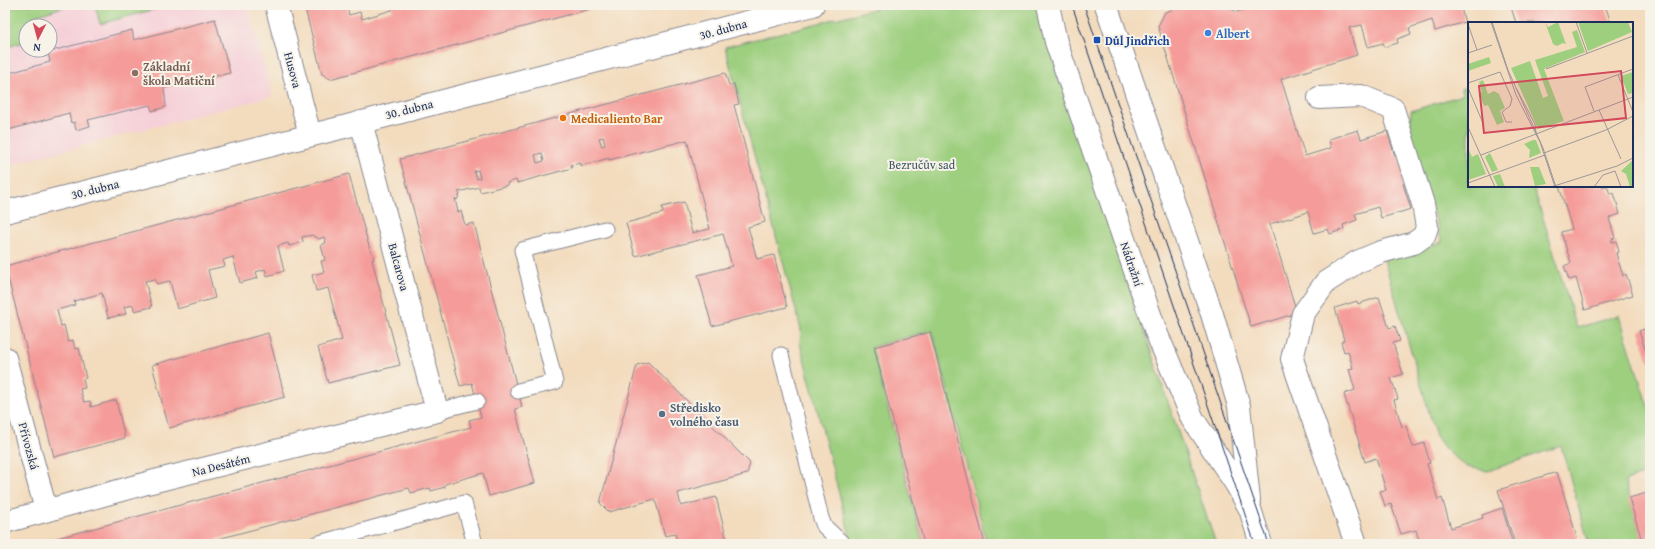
<svg xmlns="http://www.w3.org/2000/svg" width="1655" height="549" font-family="'Gentium Book Plus',serif">
<rect width="100%" height="100%" fill="#f7f3e8"/>
<filter id="ink" filterUnits="userSpaceOnUse"><feTurbulence type="fractalNoise" baseFrequency=".025" numOctaves="2"/><feDisplacementMap in="SourceGraphic" scale="8" xChannelSelector="R" yChannelSelector="G"/><feConvolveMatrix kernelMatrix="1 2 1 2 8 2 1 2 1" color-interpolation-filters="sRGB"/></filter>
<filter id="wash" filterUnits="userSpaceOnUse"><feTurbulence type="fractalNoise" baseFrequency=".012" numOctaves="4" result="noise"/><feDisplacementMap in="SourceGraphic" scale="16" xChannelSelector="R" yChannelSelector="G"/><feGaussianBlur stdDeviation="0.9" result="paint"/><feColorMatrix in="noise" values="0 0 0 0 0 0 0 0 0 0 0 0 0 0 0 0 0 1.4 0 .05"/><feComposite in="paint" operator="in"/></filter>
<g filter="url(#wash)">
<rect width="100%" height="100%" fill="#f3dcbe"/>
<path fill="#f6cfd8" fill-rule="evenodd" d="M7,5H247L272,96L5,166V6ZM26,26H50V50H26Z"/>
<path fill="#9dcf7f" stroke="#5c7f6e" d="M20,5H69L32,17L35,26H26V41L5,48V10Z
M95,5H171L100,24Z
M889,5H1037L1126,278L1216,544H987L932,330L872,347L923,544H852L800,343L801,329L725,47Z
M1469,86V186H1533L1577,328L1619,315L1650,413V472L1625,481L1643,544H1589L1561,446L1488,471L1467,467L1446,450L1436,436L1384,260L1442,242L1410,136L1411,111L1462,95L1461,89Z"/>
<g id="blocks">
<path fill="#f59b99" fill-rule="evenodd" d="M304,5H347L349,15L360,12L362,19L392,10L391,5H605L330,79L322,74Z
M1186,5H1224L1237,12L1258,5H1460L1465,22L1435,31L1432,20L1409,28L1411,34L1397,39L1398,43L1384,47L1383,43L1368,47L1362,25L1349,28L1357,55L1281,79L1305,156L1331,148L1329,139L1358,130L1361,139L1387,131L1395,156L1399,155L1408,182L1403,184L1411,209L1381,218L1378,207L1355,214L1357,220L1343,225L1344,229L1330,234L1328,229L1314,233L1308,212L1270,224L1297,313L1251,327L1158,26L1165,12Z
M1517,5H1605L1611,23H1516L1511,7Z
M215,19L230,73L164,88L166,107L152,111L150,105L88,120L90,126L76,130L74,122L71,123L69,113L5,131V74L50,62L48,52L132,30L134,40Z
M725,73L729,85L734,84L739,104L734,105L765,222L748,227L757,259L774,255L787,307L712,326L698,275L732,266L723,234L635,256L626,223L663,213L662,207L684,202L692,233L710,229L687,140L609,160V158L581,166V163L571,165L572,168L517,183L516,180L507,183L508,185L489,190L480,192L479,187L458,192L460,194L457,200L455,198L458,212L461,211L465,225L474,223L522,407L515,409L535,483L489,496L483,473L445,484V487L431,491L430,488L411,493L409,488L199,544H35L471,427L469,420L481,417L472,383L460,386L400,159ZM603,137L605,145L602,146L599,138ZM542,153L544,161L537,163L535,155ZM478,170L480,178L477,179L474,171Z
M349,174L370,250H371L374,259L372,260L400,365L328,383L318,347L342,340L328,288L316,291L312,275L324,272L321,261L325,260L321,245L326,243L324,237L319,239L312,235L302,237L303,242L289,246L288,243L278,246L284,271L267,276L265,269L256,272L258,278L240,283L233,257L223,260L225,266L208,270L215,298L177,309L170,281L157,284L155,279L145,281L152,307L134,311L133,305L124,307L126,314L108,318L102,293L74,301L75,305L57,310L61,326L64,325L68,342L73,340L75,349L79,348L86,378L83,379L85,388L80,389L84,402L90,401L91,407L116,400L125,438L54,457L5,266Z
M1559,186H1607L1610,194L1614,193L1620,214L1609,218L1615,238L1612,239V242L1616,241L1619,252L1616,253L1623,276L1626,274L1633,295L1585,310L1576,278L1569,280L1564,266L1571,263L1561,232L1572,229Z
M1379,297L1389,328L1395,326L1400,341L1393,343L1403,374L1391,378L1398,399L1394,400L1402,427L1406,426L1413,447L1424,443L1430,463L1427,464L1438,500L1442,498L1451,528L1483,518L1482,515L1502,508L1513,544H1420L1416,530L1401,534L1391,504L1385,506L1380,491L1386,490L1376,458L1365,462L1344,394L1355,390L1349,369L1353,368L1348,351L1344,352L1341,342L1344,340L1335,308L1357,301L1358,304Z
M1650,327V364L1639,331Z
M930,332L969,483L985,544H924L912,497L874,347Z
M268,333L285,397L169,428L152,365Z
M648,362L750,463L747,474L678,493L681,506L716,497L728,544H678L675,534L665,536L655,499L609,512L600,503L637,365Z
M1557,472L1579,544H1515L1498,490Z
M1650,492V544H1643L1629,498Z"/>
</g>
</g>
<g filter="url(#ink)">
<use href="#blocks" fill-opacity="0" stroke="#87868e" stroke-width="1"/>
<g fill="none" stroke-linecap="round" stroke-linejoin="round">
<defs>
<path id="service" d="M781,355L821,518L824,526L843,544
M518,391L555,382L522,250L605,229
M437,411L477,401
M316,544L464,503L475,544"/>
<path id="minor" d="M276,5L310,135
M1048,5L1056,42L1156,332L1193,419L1236,484L1250,509L1261,544
M1106,5L1212,314L1239,406L1249,500
M1319,98L1361,96L1393,109L1423,204L1427,227L1424,236L1414,243L1381,252L1357,262L1326,282L1303,314L1292,359L1356,544
M5,212L336,129L813,5
M5,358L46,510
M5,522L147,483L437,411L361,122"/>
</defs>
<use href="#service" stroke="#87868e" stroke-width="17"/>
<use href="#minor" stroke="#87868e" stroke-width="24"/>
<use href="#service" stroke="#fff" stroke-width="15"/>
<use href="#minor" stroke="#fff" stroke-width="22"/>
<path stroke="#1b2f5e" stroke-width="1" d="M1072,5L1255,544
M1084,5L1269,544"/>
</g>
</g>
<circle fill="#3f7fe0" stroke="#f7f3e8" stroke-width="1.5" cx="1208" cy="33" r="4"/>
<rect fill="#1a4fb4" stroke="#f7f3e8" stroke-width="1.5" x="1093" y="36" width="8" height="8" rx="2"/>
<circle fill="#8d6e63" stroke="#f7f3e8" stroke-width="1.5" cx="135" cy="73" r="4"/>
<circle fill="#e8710a" stroke="#f7f3e8" stroke-width="1.5" cx="563" cy="118" r="4"/>
<circle fill="#5c6f8a" stroke="#f7f3e8" stroke-width="1.5" cx="662" cy="414" r="4"/>
<g text-anchor="middle" dominant-baseline="central" stroke-width="4" stroke-linejoin="round" paint-order="stroke">
<g font-size="12" fill="#1b2f5e" stroke="#f7f3e8">
<text transform="translate(723 29) rotate(-15)">30. dubna</text>
<text transform="translate(293 70) rotate(75)">Husova</text>
<text transform="translate(409 109) rotate(-14)">30. dubna</text>
<text transform="translate(95 189) rotate(-14)">30. dubna</text>
<text transform="translate(1132 264) rotate(71)">Nádražní</text>
<text transform="translate(399 267) rotate(75)">Balcarova</text>
<text transform="translate(29 446) rotate(75)">Přívozská</text>
<text transform="translate(221 465) rotate(-14)">Na Desátém</text>
</g>
<g font-size="12" font-weight="bold" fill="#366cbe" stroke="#f7f3e8" text-anchor="start">
<text x="1216" y="33">Albert</text>
</g>
<g font-size="12" font-weight="bold" fill="#164399" stroke="#f7f3e8" text-anchor="start">
<text x="1105" y="40">Důl Jindřich</text>
</g>
<g font-size="12" font-weight="bold" fill="#785e54" stroke="#f7f3e8" text-anchor="start">
<text x="143" y="66">Základní<tspan x="143" dy="14">škola Matiční</tspan></text>
</g>
<g font-size="12" font-weight="bold" fill="#c56008" stroke="#f7f3e8" text-anchor="start">
<text x="571" y="118">Medicaliento Bar</text>
</g>
<g font-size="12" fill="#3c5766" stroke="#f7f3e8">
<text x="922" y="164">Bezručův sad</text>
</g>
<g font-size="12" font-weight="bold" fill="#4e5e75" stroke="#f7f3e8" text-anchor="start">
<text x="670" y="407">Středisko<tspan x="670" dy="14">volného času</tspan></text>
</g>
</g>
<g transform="translate(1468 22)">
<rect width="165" height="165" fill="#f3dcbe"/>
<path d="M77,0L80,5L90,0L98,22L95,21L89,24L85,22ZM110,0H160L164,10L120,29ZM109,8L117,30L76,47L96,99L70,107L43,46L62,39L75,76L80,74L67,38L109,25L104,10ZM21,35L23,41L0,49V42ZM165,50V71L160,72L153,54ZM15,58L20,72L26,69L31,72L37,86L32,89L36,100L29,103L20,83L16,84L11,71L14,70L11,60ZM65,118H68L73,131L61,136L62,128L56,122ZM0,126L4,135L10,132L18,152L0,158ZM22,131L30,148L24,150L17,135ZM165,138V165H162L158,152L153,149ZM62,145H71L78,162L67,164ZM32,152L37,165H30L25,154Z" fill="#9dcf7f"/>
<path fill="none" stroke="#9d9798" stroke-width="1" d="M23,0L48,73L72,120L87,165M24,0L40,48L75,126L88,165M108,0L119,31M0,2L9,28M0,31L24,23M78,47L165,14M150,53L165,90M0,61L32,50L44,77L42,84L34,90L38,100H44M0,66L15,101M48,66L67,102L68,111M131,88L153,137M126,89L117,65L165,47M0,105L27,165M76,131L138,108L165,94M13,133L165,75M0,161L77,133M83,165L149,144L165,136M126,165L135,153L147,149L153,165"/>
<path fill="#d1495b" fill-opacity="0.15" stroke="#d1495b" stroke-width="2" d="M153,49L158,96L16,111L11,64Z"/>
<rect width="165" height="165" fill="none" stroke="#1b2f5e" stroke-width="2"/>
</g>
<rect width="1655" height="549" fill="none" stroke="#f7f3e8" stroke-width="20"/>
<g transform="translate(38 38) rotate(186)"><circle r="19" fill="#f7f3e8" stroke="#9fa5b1"/>
<path d="M0-3L7 15L0 10L-7 15Z" fill="#d1495b"/>
<text y="-6" font-size="11" font-weight="bold" text-anchor="middle" fill="#1b2f5e">N</text>
</g>
</svg>
